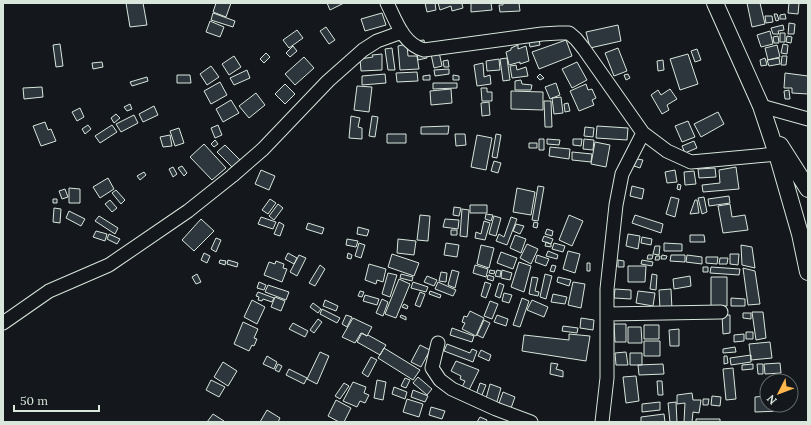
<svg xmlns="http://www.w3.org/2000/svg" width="811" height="425" font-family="Lora,serif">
<rect width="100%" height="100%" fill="#14181c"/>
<path fill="#2c363c" stroke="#d8e6dc" d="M126,3H143L147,25L130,27Z
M216,3H231L226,17L213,12Z
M327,3H344L330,10Z
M425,3H435L436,10L427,12Z
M438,3H464L462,4L463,8L452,11L451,6L440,10Z
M471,3H491L492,10L471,12Z
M503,3H519L520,11L500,12L499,5H503Z
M747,3H760L765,24L752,27Z
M789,3H799L798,14L788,13Z
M213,13L235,21L233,27L211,20Z
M382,13L386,25L365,31L361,19Z
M774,14H777L779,20L776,21Z
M785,14L786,19H780V15Z
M765,16H772L773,22L766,23Z
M210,21L224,27L220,37L206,32Z
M789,23L795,24L794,34H788Z
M618,25L621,41L590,48L586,32Z
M783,25L784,30L778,31L779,34H773L771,28Z
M326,27L335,40L329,44L320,31Z
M297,30L303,38L289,48L283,40Z
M537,30L540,45L530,47L527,32Z
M770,31L773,44L761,47L757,35Z
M780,33H785V42H780Z
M778,36L779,43H774L773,37Z
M787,36L792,37L791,43L786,42Z
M424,40L427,58L418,60L415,41Z
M566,40L572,56L539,69L532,52Z
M60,44L63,66L56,67L53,45Z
M407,44L408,56H417L419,69L400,70L398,46Z
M783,44L788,45L787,54L781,53Z
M518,45V49L526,46L529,61L520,64V62L509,65L506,52L511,50V48Z
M777,45L780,57L768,60L765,48Z
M293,46L297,51L290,57L286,53Z
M392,48L395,70H388L385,49Z
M618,48L627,71L614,76L605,53Z
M697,49L701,60L695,62L691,51Z
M439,52L442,66L434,68L431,54Z
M266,53L270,57L264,63L260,59Z
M382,54V70L361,71L360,59L373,57L372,55Z
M688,54L698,84L680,90L670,59Z
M234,56L241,67L229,75L222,64Z
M782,56H787L786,65H781Z
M304,57L314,68L295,85L285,74Z
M507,58L510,80L503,81L500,59Z
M765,58L767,65L761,66L760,60Z
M779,58L780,64L769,66L767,60Z
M499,59L500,70L487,71L486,61Z
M448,60L449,67H444L443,61Z
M663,60L664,70L658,71L657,61Z
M102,62L103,67L93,69L92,63Z
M577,62L587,80L572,88L562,69Z
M483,63L484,77L490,75L491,84L477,86L474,65Z
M516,65L517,70L526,67L528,76L512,78L510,66Z
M211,66L219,77L207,85L200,74Z
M449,69V74L435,76L434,70Z
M247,70L250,78L234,85L230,78Z
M417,72L418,81L397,82L396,73Z
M785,73L808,76V94L792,93V88H784Z
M385,74L386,83L362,85V76Z
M540,74L544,78L540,80L537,77Z
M628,74L630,78L626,80L624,75Z
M177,75H190L191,83H177Z
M430,75V80H423V76Z
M453,75L459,76V80H453Z
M147,77L148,81L132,86L130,82Z
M521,80L522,84L532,85L531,90H515V81Z
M220,82L227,95L211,104L204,91Z
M433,83H457V88L433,89Z
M556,83L560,95L550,99L545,87Z
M285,84L295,94L285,104L275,94Z
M586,84L588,90L592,89L596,98L592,100L594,105L579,111L570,91Z
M357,86L372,87L369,112L354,110Z
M42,87L43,97L24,99L23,88Z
M481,88H487V92H492V101H482Z
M451,89L452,103L431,105L430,91Z
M670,89L677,99L667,105L669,110L662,114L651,95L658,90L661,95Z
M789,90L790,99H785L784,91Z
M511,91L543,92V110L511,109Z
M256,93L265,105L249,118L239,106Z
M561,97L563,113L554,114L552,98Z
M231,100L239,113L223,122L216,109Z
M544,101H551L552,127H545Z
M489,102L490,115L482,116L481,103Z
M568,103L570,111L565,112L564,104Z
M130,104L132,109L127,111L124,107Z
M154,106L158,115L143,122L139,114Z
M80,108L84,117L77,121L72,112Z
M718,112L724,124L701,137L694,124Z
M116,114L120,118L114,123L111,118Z
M134,115L138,123L121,132L116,124Z
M351,116L360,118L358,127L362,128V139L349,138Z
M372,116L378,117L375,137L369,136Z
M688,121L695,137L682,142L675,126Z
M45,122L48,130L51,129L56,141L41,146L33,126Z
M88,125L91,129L85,134L82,129Z
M112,125L117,132L100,143L95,136Z
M218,125L222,135L215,138L211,128Z
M449,126L448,134H421V127Z
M597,126L628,128L627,140L596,138Z
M585,127L594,128L593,137L584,136Z
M179,128L184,143L175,146L170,131Z
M387,134H406V143H387Z
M455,134H465L466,145L456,146Z
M496,134L501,135L497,158L492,157Z
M170,135L172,146L163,147L160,137Z
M477,135L492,138L486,170L471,167Z
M539,139H544V150H539Z
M547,139L560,140L559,145L547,144Z
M573,139H582L581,146L573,145Z
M584,139L594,140L593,150L583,149Z
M215,140L218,144L214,147L211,144Z
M694,141L697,148L685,153L682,146Z
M595,142L610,145L606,167L591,164Z
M529,143H537V148H529Z
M204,144L226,168L212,180L190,157Z
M225,145L240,160L233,168L217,152Z
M550,147L570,149L569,159L549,156Z
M572,152L592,154L591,162L572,160Z
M637,159L643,160L640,168L634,166Z
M494,161L501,163L498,173L491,171Z
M182,166L187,173L184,176L178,168Z
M173,167L177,174L173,177L169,169Z
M736,167L739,189L703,192L702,185L720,183L719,170Z
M715,168L716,177L699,178L698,169Z
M261,170L275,176L269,190L255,184Z
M675,170L677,182L667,183L665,172Z
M694,171L696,184L685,185L684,172Z
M144,172L146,175L140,180L137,176Z
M108,178L114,189L100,198L93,187Z
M678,184L681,185L680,190L677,189Z
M538,186L544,187L538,221L532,220Z
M632,186L644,189L642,199L630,196Z
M69,188L80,189V203H69Z
M517,188L535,192L531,215L513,212Z
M65,189L68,197L62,199L59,191Z
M116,190L125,200L121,204L112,193Z
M729,196L730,203L709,206L708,199Z
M671,197L679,199L675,217L666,214Z
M704,197L707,212L702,214L698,198Z
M53,199H57V203H53Z
M270,199L276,203L268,214L262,210Z
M110,200L117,208L112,212L105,204Z
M695,200H697L699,213L690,214Z
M278,204L283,208L274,220L269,216Z
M730,204L732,217L745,215L748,230L723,233L718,206Z
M470,205H487V213H470Z
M454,207L461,208L459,216L453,215Z
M54,208L61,209L60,223L53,222Z
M462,209L469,210L467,237L460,236Z
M69,211L85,219L81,226L66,218Z
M486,214L493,215L491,221L485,219Z
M420,215L430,216L428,241L417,240Z
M569,215L583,221L572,246L559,240Z
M635,215L663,224L661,233L632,223Z
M99,216L118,228L115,234L95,221Z
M494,216L501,218L496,236L489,234Z
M261,217L276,222L273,229L258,224Z
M511,217L517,219L507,245L496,241L499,234L504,237Z
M201,219L214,231L194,251L182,240Z
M445,219L459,220L458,229L443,227Z
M484,221L490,223L485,240L475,238L476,232L481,234Z
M279,222L284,225L280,236L274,234Z
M534,222L538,223L537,228L533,227Z
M308,223L324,228L322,234L306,229Z
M516,224L524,226L520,234L513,231Z
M358,227L369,230L367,236L357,234Z
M547,229L553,231L552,236L545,234Z
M451,230H457V235H451Z
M96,231L107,234L105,241L93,237Z
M109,234L120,239L117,244L107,239Z
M628,234L640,236L638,249L626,246Z
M515,235L526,239L521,253L510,248Z
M690,235H704L705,242H690Z
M544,236L553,239L551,244L542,241Z
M642,237L652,239L651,245L641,243Z
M216,238L221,240L216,252L211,249Z
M347,239L358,241L356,247L346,245Z
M398,239L416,241L414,255L397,253Z
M546,242L551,244V247L545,246Z
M359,243L365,245L361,258L355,256Z
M446,243L459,245L457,257L444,255Z
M554,243L565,246L563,252L552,249Z
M664,243L682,244V251H664Z
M527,244L538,249L531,264L520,258Z
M481,245L494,248L489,268L477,264Z
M741,245L752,247L755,268L742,265Z
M655,246H660L659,255L653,254Z
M548,251L558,255L557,259L546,256Z
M568,251L580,254L575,273L563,269Z
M501,252L517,258L513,269L497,263Z
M204,253L210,256L207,263L201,260Z
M288,253L297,258L294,264L285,259Z
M348,253L352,255L351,259L347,258Z
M392,254L419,263L414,276L388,267Z
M730,254H739L738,265L730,264Z
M299,255L306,258L297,276L290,272Z
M537,255L549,259L546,266L535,262Z
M648,255H653L652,259H647Z
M662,255L667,256L666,259H661Z
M671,255H685V262L670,261Z
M687,255L702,257V264L686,262Z
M656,256H660L659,260H655Z
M706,257H718L717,264L706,263Z
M720,258H728L727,264H719Z
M220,260L226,261L225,265L219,263Z
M228,260L238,263L237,267L227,264Z
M618,260L624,261V267H618Z
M642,260L653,262L652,266L641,264Z
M276,261L284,264L283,268L287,269L282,282L264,275L269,262L275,264Z
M519,262L531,266L524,292L511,287Z
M587,263H590V271H587Z
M369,264L386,269L383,282L377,280L376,284L365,280Z
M320,265L325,269L315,286L309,283Z
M475,265L488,269L486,277L473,273Z
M552,265L556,266L554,272L550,271Z
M628,266H646L645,282H628Z
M703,267H708V272H703Z
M711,267L740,269L739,275L710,273Z
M743,268L755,271L760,304L748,305Z
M452,270L459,272L455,288L448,285Z
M490,270L495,271L494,274L489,273Z
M497,270L501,271L500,277L495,276Z
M502,270L512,273L510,280L501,278Z
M441,272L447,273L446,282L439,281Z
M388,273L397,275L390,297L382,294Z
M197,274L201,282L196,284L192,277Z
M401,274L413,277L412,281L400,278Z
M545,274L552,276L546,299L540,297Z
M652,274L657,275L656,290L650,289Z
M488,275L494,277L493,281L487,279Z
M427,276L437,280L434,286L424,282Z
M690,276L691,286L674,289L673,279Z
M532,277L538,278L535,291L539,292L538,296L529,294Z
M558,277L571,280L569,286L557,282Z
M711,277H727V306H711Z
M399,279L410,284L396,318L385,314Z
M259,282L266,285L264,290L257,288Z
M413,282L428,287L426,292L411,288Z
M438,282L456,290L453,296L435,289Z
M485,282L491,284L486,298L481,296Z
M573,282L585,284L581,308L568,305Z
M499,283L504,285L500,298L495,296Z
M268,285L289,292L286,300L265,292Z
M615,289L631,290V299L614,298Z
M671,289L672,310H660L659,290Z
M360,291L364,292L362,297L358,296Z
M430,291L441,295L440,298L429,294Z
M638,291L655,293L653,306L636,303Z
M258,292L274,298L272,302L263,299L262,301L258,300L259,297L256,296Z
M420,292L425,294L420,307L415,305Z
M504,293L512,295L509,303L502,301Z
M553,294L567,297L565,304L551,302Z
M365,295L379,299L377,305L363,301Z
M275,297L285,301L281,311L271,307Z
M522,298L529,301L520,327L513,325Z
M731,298L745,299V306H731Z
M382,299L388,302L383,316L376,313Z
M252,300L265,307L257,324L244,317Z
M325,300L338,306L336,311L323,306Z
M532,300L548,307L544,317L527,310Z
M490,301L498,304L492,319L484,316Z
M313,303L321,309L318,313L310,307Z
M404,304L408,306L407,309L402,307Z
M322,309L340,318L337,323L320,314Z
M470,311L484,318L476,336L462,329L465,323L462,322L464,316L467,317Z
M752,312H763L766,338L756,340Z
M743,313H751V319L743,318Z
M346,315L352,317L347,327L342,324Z
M401,315L406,317V320L400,317Z
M497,315L508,319L506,326L494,322Z
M722,315H730V333L723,334Z
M353,318L372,327L367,336L361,333L355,343L342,337Z
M581,318L594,320L593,330L580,328Z
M318,319L322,322L314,333L310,330Z
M484,320L490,323L483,338L477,335Z
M243,322L258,329L254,338L257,339L254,346L252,345L249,351L234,344Z
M293,323L308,331L305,337L289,329Z
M614,324H626V342H615Z
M644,325H659V339H644Z
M563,326L578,328L577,333L562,331Z
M628,327H641L642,343H628Z
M452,328L474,336L472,342L450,335Z
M679,329V346H670L669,330Z
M746,332H753V339H746Z
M362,333L367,336L368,335L386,345L380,355L357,342Z
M569,334L590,336L586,361L522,351L524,335L569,340Z
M744,334V341L734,342V335Z
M644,341H660V356H644Z
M770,342L772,358L751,360L749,344Z
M447,344L470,353L472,349L477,351L473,362L444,351Z
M420,345L430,350L421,367L411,362Z
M735,347L736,352L723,353V349Z
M384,348L420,370L413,380L378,358Z
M481,350L491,355L489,361L478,356Z
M320,352L329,356L317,384L307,379Z
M626,352L628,365H616L615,353Z
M630,353H642V365H630Z
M751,355V362L731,365L730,358Z
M267,356L277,362L274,369L263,364Z
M724,356H727L728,363L724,364Z
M371,357L377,360L368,377L362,373Z
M456,361L479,370L469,390L462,387L465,381L460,379L461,376L451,371Z
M223,362L237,371L228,386L214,377Z
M551,363L558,364L556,369L563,371V377L550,374Z
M780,363L781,373L765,374L764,364Z
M278,364L282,366L279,372L275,370Z
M663,364L664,374L639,375L638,365Z
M753,364V369L742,370V365Z
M757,364H763V374H758Z
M733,368L736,399L726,400L723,369Z
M289,369L307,378L304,384L286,375Z
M636,376L639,401L626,403L623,377Z
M418,377L432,389L427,395L413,383Z
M405,378L410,380L406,388L401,386Z
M211,380L225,387L219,397L206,390Z
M377,380L386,382L383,400L374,398Z
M657,381H662L663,395H658Z
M353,382L366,387L364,393L369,395L365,403L360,401L357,407L343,401Z
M344,383L349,386L340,399L335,396Z
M480,383L486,385L480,400L475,398Z
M490,384L501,388L496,405L485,402Z
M394,387L407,392L405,399L392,394Z
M413,390L428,396L425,402L411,397Z
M503,392L515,397L510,411L498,406Z
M692,393L693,400H701L699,413L693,412L692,422H684L685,403L677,404V395Z
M712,396L721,397L720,406L711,405Z
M767,396V405H781V411L755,412V397Z
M407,399L423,404L419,417L403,412Z
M703,399H709L708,405H703Z
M336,400L351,408L344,422H339L328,416Z
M660,402V410L642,412V404Z
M676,402L677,422H670L668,403Z
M431,407L445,411L442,419L429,415Z
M267,410L280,418L278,422H260Z
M213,414L224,421V422H207Z
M664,414L665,422H641V417Z
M480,417L487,420L486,422H477Z
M696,419H720V422H696Z"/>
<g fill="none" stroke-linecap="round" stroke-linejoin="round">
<defs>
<path id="minor" d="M387,3C396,21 403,44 424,50L542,34L559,33H569L576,39L584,49L643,133L667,151L691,162L777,154
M761,106L808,119
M608,314L721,312
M3,323L49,291L109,265L188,211L232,176L263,149L328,81L363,50L377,41L402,32
M438,343L432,368L440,380L452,389L496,409L531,422
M602,422L607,378V289L616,205L622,174L643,133"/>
<path id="major" d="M715,3L761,106L777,154L800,234L808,272
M780,145L808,189"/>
</defs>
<use href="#minor" stroke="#d8e6dc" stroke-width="15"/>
<use href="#major" stroke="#d8e6dc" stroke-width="18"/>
<use href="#minor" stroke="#14181c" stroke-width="13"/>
<use href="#major" stroke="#14181c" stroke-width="16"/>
</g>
<rect width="811" height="425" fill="none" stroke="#d8e6dc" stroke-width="8"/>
<g transform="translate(779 393) rotate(228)"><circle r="19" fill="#14181c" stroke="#626a69"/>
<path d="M0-3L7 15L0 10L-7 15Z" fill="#ffb74d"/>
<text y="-6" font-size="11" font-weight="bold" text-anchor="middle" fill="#d8e6dc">N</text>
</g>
<path d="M14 405v6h85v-6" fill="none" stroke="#d8e6dc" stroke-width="2"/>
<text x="20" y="405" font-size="12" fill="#d8e6dc" stroke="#14181c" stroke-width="3" paint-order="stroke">50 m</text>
</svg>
